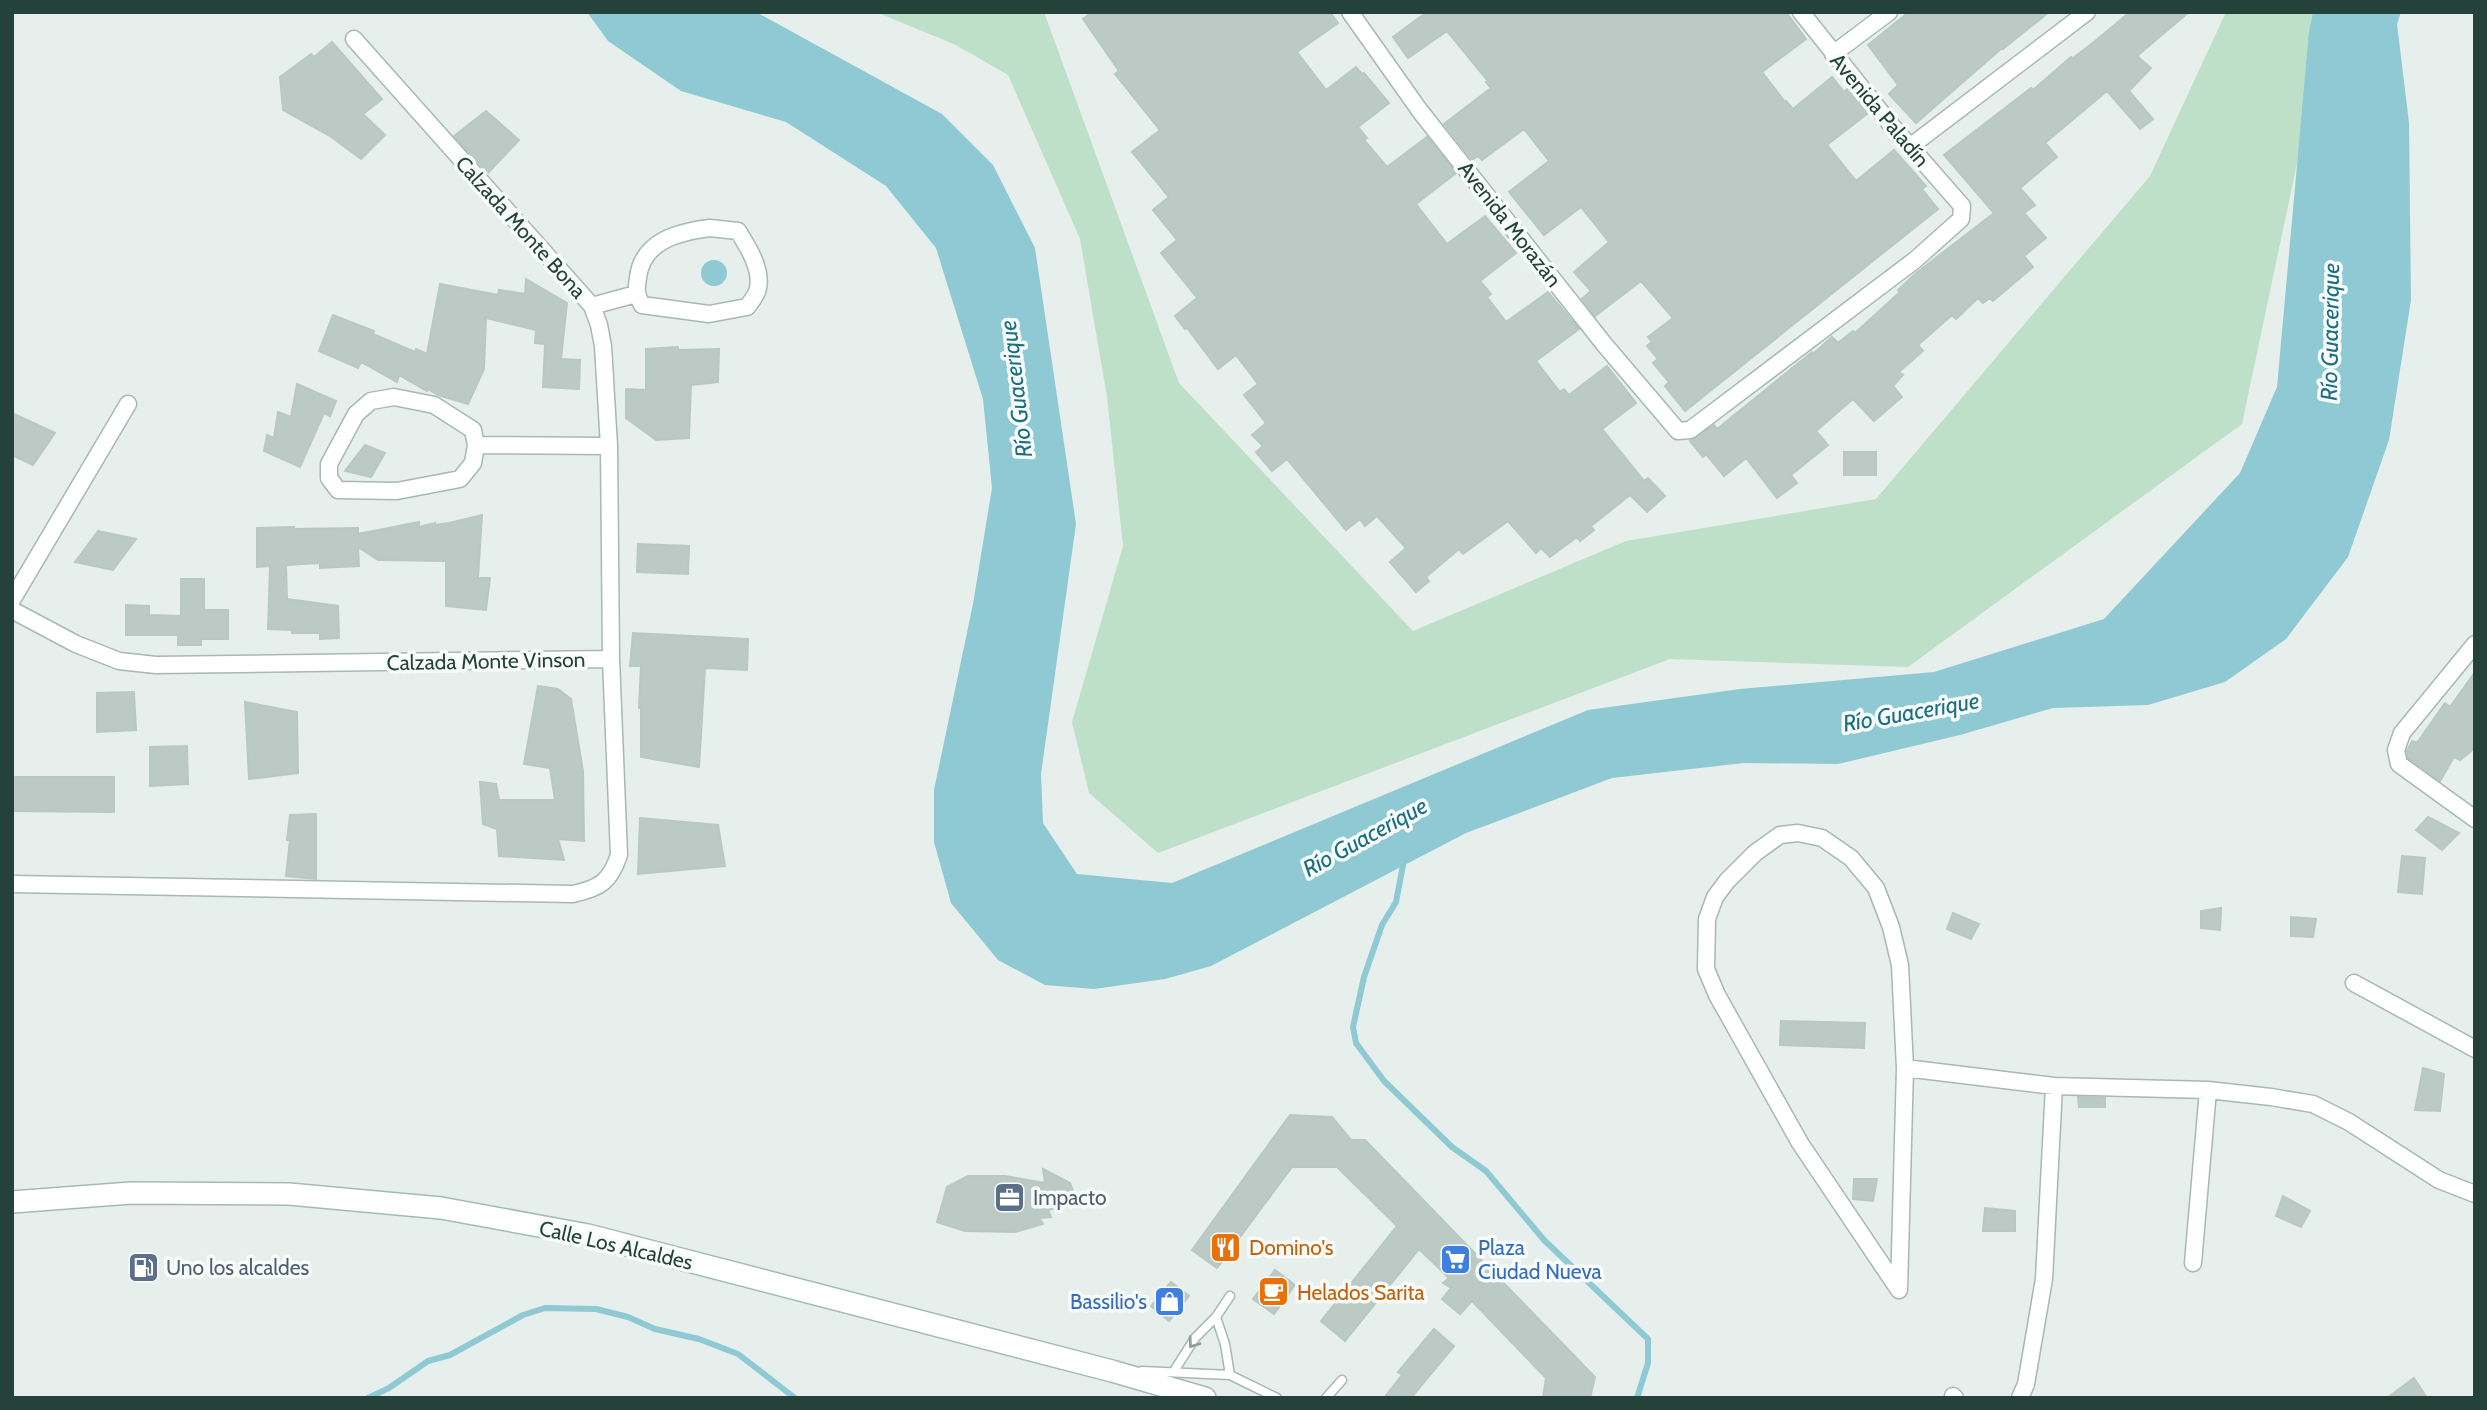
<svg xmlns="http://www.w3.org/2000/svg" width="2487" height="1410" font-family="Cabin,sans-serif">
<rect width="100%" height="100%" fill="#e6efeb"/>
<path fill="#bfe0c8" d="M876,12H1044L1179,383L1413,631L1626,541L1876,499L2150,176L2226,12H2329L2242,424L1908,667L1670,659L1158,853L1089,793L1072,722L1123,546L1107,397L1080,239L1008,75L956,45Z"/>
<path fill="#8ec9d4" d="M587,12H756L942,114L993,165L1035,248L1076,524L1041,774L1043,823L1077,874L1172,883L1588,710L1740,689L1934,672L2104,619L2240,473L2277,387L2309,32L2313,12H2401L2397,24L2409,123L2411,300L2389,440L2348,557L2286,639L2225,682L2148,705L2053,708L1960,735L1838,764L1744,763L1612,778L1466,833L1211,966L1165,979L1094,989L1045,985L998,960L951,903L934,842V790L973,604L992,488L983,399L936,248L886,186L786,122L681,91L608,41Z
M701 273a13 13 0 1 1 26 0a13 13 0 1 1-26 0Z"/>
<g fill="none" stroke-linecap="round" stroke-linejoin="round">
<path stroke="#8ec9d4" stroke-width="6" d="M1404,860L1396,902L1382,925L1364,977L1353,1027L1356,1043L1384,1081L1452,1147L1486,1171L1544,1240L1648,1339V1363L1637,1398
M368,1398L389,1388L428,1361L450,1355L523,1315L545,1308L596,1309L628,1317L655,1329L699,1339L738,1354L795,1398"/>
</g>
<path fill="#bbcac4" stroke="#b8c9c2" stroke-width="2" d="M1092,12H1330L1338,23L1297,52L1326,90L1356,67L1362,74L1364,73L1389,103L1358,127L1367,138L1364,140L1387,167L1427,137L1456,173L1416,204L1447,244L1485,216L1516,253L1480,281L1491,294L1487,297L1506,322L1548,292L1579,329L1536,361L1560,392L1564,389L1569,395L1607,366L1636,403L1602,429L1644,481L1648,478L1665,496L1647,512L1630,495L1591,526L1594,530L1580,541L1577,537L1550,557L1541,548L1536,553L1508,521L1463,554L1459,549L1426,577L1429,581L1416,592L1390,562L1406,548L1377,516L1365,526L1360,519L1346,530L1287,459L1272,471L1256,452L1263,446L1252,435L1266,423L1244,395L1258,384L1236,355L1218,369L1187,328L1185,329L1175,316L1197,298L1161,253L1177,240L1153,210L1169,197L1132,152L1160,130L1115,74L1119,71L1083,19Z
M1427,12H1786L1806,39L1762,72L1785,102L1786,101L1793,109L1832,77L1844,92L1849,88L1868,113L1827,145L1856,181L1894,150L1926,186L1922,189L1938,209L1685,411L1665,386L1669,382L1653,363L1658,359L1647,346L1652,342L1648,337L1673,318L1641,281L1595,316L1582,299L1591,291L1574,272L1609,242L1581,207L1544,235L1509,192L1549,161L1524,129L1482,160L1478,156L1472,160L1444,124L1491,88L1486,82L1488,81L1447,31L1408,58L1393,37Z
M1909,12H2049L2003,49L2002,48L1916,123L1889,94L1898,85L1868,45Z
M2130,12H2189L2137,56L2151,68L2129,91L2153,119L2140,129L2107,91L2045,143L2057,157L2020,188L2035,205L2024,213L2046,238L2024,256L2033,267L1993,301L1990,298L1983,303L1978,298L1956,319L1952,315L1918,345L1923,351L1899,372L1903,375L1893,386L1902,397L1874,421L1853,399L1816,431L1828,445L1791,475L1797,483L1777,498L1746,458L1724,476L1706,454L1703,457L1690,441L1714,425L1717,429L1812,352L1813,354L1832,337L1838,343L1853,331L1855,333L1900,292L1898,290L1915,274L1994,213L1944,155L2031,88L2033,90L2071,57L2073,58L2094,42Z
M332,42L382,99L363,114L385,135L361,159L330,136L283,110L280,77L311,54L314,57Z
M486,111L519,140L488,173L454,136Z
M526,279L567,303L561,359L580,360L579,389L543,387L545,344L535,343L536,330L486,318L484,369L468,404L438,395L428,389L427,391L399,375L397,382L361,362L358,368L319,351L333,315L374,331L373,334L415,352L416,349L427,354L440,284L498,295L499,290L525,294Z
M678,347V350L719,349L718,382L691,385L689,438L656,440L626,418V389L646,390V349Z
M297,384L336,401L330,416L324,413L300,467L264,451L267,435L274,438L278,412L291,417Z
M12,413L55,433L33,465L12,455Z
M365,445L385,453L371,477L345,471Z
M1844,452H1876V475H1844Z
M482,515L478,578H490L486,610L446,606V561L378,560L358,547L359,566L320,568V563L286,565L287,599L338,606L339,638L320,639V633H292V630L268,629L270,566L257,567V528L294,527V529L358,528V534L419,522V527L435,523V525L449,523Z
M98,531L136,539L113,570L75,562Z
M638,544L689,546L688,574L637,572Z
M181,579H204V610H228V639H201V645H178V635H126V605L149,606V615L181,616Z
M633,633L748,639L747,670L705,668L699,767L641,757V708H639L641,666H630Z
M2475,672V748L2460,760L2454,757L2440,781L2408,758L2407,751L2412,741L2417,743L2445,703L2450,707Z
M538,686L558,689L571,699L583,771L584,841L558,839L564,860L499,856L497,829L483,824L480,782L496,784L499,800H555L550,768L524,764Z
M134,692L136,730L97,732V693Z
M245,702L297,712L298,773L249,779Z
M187,746L188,784L150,786V747Z
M12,777H114V812L12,811Z
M316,814V879L286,876L290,840H287L290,815Z
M2428,817L2459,833L2442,850L2416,830Z
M640,818L718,825L725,866L638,874Z
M2402,856L2425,858L2422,894L2398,892Z
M2221,908L2220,930L2201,928V911Z
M1953,913L1979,924L1971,939L1947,929Z
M2291,917L2316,919L2313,937L2291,936Z
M1781,1021L1865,1023L1864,1048L1780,1045Z
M2423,1068L2444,1074L2440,1111L2415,1110Z
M2078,1097L2105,1098V1107H2079Z
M1290,1115L1332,1117L1351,1140H1365L1595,1377L1590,1398H1543L1546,1378L1472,1301L1460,1314L1442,1299L1451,1288L1443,1283L1449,1278L1419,1249L1345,1341L1321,1321L1397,1226L1337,1167H1292L1217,1268L1192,1250Z
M1043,1169L1070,1183L1078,1203L1048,1210L1051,1217L1039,1218L1043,1224L1015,1232L965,1231L937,1222L947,1187L968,1176H1005L1045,1183Z
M1854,1179H1877L1873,1201L1853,1199Z
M2283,1196L2310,1211L2301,1227L2276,1216Z
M1985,1208L2015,1211V1231H1983Z
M1275,1270L1295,1285L1274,1314L1253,1299Z
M1171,1282L1189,1296L1169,1321L1151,1306Z
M1434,1329L1454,1346L1411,1398H1384L1402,1375L1398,1372Z
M2414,1378L2427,1398H2387Z"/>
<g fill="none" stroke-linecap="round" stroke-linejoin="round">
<defs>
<path id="service" d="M1216,1317L1225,1344L1230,1375
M1142,1371L1230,1375L1277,1398
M1174,1371L1195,1338L1216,1317L1230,1296
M1326,1398L1342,1380"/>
<path id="minor" d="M1350,12L1420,111L1604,344L1678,431L1690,430L1915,260L1961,219L1962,206L1892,126L1801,12
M1833,54L1889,12
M1911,146L2087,12
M710,228L738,231C748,247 762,269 758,288C757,295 751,302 747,307L709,314L642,305C636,294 636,290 638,278C642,241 678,232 710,228Z
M592,306L636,294
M394,397L434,405L473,430L476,445L473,463L460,479L397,491L338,490L329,478V464L356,414L371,401Z
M476,445L609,446
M12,600L128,404
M12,610L76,644L119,661L156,665L611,659
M2475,644L2402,733L2396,750L2399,764L2475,819
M1798,833L1822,838L1851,858L1876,888L1891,927L1900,965L1905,1068L1899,1290L1800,1143L1717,995L1706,969L1707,919L1715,897L1727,881L1755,853L1780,835Z
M12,884L573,894C600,888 610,882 619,855L611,659L609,446L603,346L599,325L592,306L354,39
M2354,983L2475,1049
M1905,1068L2054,1086L2208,1090L2271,1097L2313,1104L2349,1122L2439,1180L2475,1194
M2193,1263L2208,1090
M1953,1396L1955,1398
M2020,1398L2026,1384L2044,1279L2054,1086"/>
<path id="secondary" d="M12,1202L131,1193L289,1194L441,1208L588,1235L1112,1371L1205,1398"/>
</defs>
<use href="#service" stroke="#a8b8b2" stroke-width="11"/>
<use href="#minor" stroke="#a8b8b2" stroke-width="19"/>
<use href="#secondary" stroke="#a4bbb3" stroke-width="24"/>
<use href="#service" stroke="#fff" stroke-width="8"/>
<use href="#minor" stroke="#fff" stroke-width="16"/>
<use href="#secondary" stroke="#fff" stroke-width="21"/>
</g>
<defs><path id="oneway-chevron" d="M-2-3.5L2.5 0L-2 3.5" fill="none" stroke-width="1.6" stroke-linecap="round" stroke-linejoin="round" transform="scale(1.75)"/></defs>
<use stroke="#92a09c" href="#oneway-chevron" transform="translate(1193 1343) rotate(126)"/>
<defs>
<symbol id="office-square" viewBox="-11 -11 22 22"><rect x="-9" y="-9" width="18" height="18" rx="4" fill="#5c6f8a" stroke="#f7fbf9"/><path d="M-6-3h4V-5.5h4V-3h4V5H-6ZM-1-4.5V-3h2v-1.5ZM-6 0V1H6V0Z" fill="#fff"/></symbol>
<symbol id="restaurant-square" viewBox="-11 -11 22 22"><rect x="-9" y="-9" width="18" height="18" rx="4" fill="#e8710a" stroke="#f7fbf9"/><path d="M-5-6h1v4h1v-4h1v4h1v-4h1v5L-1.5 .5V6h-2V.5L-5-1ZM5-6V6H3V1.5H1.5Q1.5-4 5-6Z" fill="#fff"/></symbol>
<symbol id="supermarket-square" viewBox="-11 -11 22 22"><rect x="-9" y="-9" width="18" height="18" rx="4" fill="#3f7fe0" stroke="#f7fbf9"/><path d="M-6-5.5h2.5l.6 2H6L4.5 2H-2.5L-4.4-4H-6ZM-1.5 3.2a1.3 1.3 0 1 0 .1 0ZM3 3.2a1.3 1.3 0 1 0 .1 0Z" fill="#fff"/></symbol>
<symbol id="fuel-square" viewBox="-11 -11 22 22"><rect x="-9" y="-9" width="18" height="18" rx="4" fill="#5c6f8a" stroke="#f7fbf9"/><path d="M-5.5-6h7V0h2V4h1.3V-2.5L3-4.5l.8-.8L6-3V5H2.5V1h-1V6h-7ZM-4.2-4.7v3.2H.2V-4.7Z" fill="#fff"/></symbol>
<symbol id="cafe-square" viewBox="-11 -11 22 22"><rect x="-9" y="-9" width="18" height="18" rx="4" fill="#e8710a" stroke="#f7fbf9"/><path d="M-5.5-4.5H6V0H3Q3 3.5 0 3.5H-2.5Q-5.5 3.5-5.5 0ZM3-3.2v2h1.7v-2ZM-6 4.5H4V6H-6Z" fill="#fff"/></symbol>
<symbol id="shop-square" viewBox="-11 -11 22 22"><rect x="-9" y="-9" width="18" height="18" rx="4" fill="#3f7fe0" stroke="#f7fbf9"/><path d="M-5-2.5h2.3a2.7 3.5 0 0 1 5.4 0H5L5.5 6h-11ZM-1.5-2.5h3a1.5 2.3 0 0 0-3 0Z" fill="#fff"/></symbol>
</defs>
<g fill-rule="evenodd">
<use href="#office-square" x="992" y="1180" width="35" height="35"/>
<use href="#restaurant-square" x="1208" y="1230" width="35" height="35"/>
<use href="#supermarket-square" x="1438" y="1242" width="35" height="35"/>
<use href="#fuel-square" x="126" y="1250" width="35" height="35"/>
<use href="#cafe-square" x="1256" y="1274" width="35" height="35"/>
<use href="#shop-square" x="1152" y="1284" width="35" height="35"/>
</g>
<g text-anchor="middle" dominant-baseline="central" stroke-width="7" stroke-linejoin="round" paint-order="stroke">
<g font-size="21" fill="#24423a" stroke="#f7fbf9">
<text transform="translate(1880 110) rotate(50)">Avenida Paladín</text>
<text transform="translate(1510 224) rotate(52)">Avenida Morazán</text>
<text transform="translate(521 227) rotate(48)">Calzada Monte Bona</text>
<text transform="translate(486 661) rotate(-1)">Calzada Monte Vinson</text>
<text transform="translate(616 1245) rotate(13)">Calle Los Alcaldes</text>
</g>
<g font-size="21" fill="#4e5e75" stroke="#f7fbf9" text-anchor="start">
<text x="1033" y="1197">Impacto</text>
<text x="166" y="1267">Uno los alcaldes</text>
</g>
<g font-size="21" fill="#c56008" stroke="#f7fbf9" text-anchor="start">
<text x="1249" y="1247">Domino's</text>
<text x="1297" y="1292">Helados Sarita</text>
</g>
<g font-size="21" fill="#366cbe" stroke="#f7fbf9" text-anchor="start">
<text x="1478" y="1247">Plaza<tspan x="1478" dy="24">Ciudad Nueva</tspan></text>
<text x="1147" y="1301" text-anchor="end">Bassilio's</text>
</g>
<g font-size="23" font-style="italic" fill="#1c6f80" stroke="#f7fbf9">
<text transform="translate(2330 332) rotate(-89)">Río Guacerique</text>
<text transform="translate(1016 389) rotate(-97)">Río Guacerique</text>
<text transform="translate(1911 712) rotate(-10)">Río Guacerique</text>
<text transform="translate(1365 837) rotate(-29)">Río Guacerique</text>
</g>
</g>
<rect width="2487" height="1410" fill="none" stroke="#24423a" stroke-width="28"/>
</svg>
